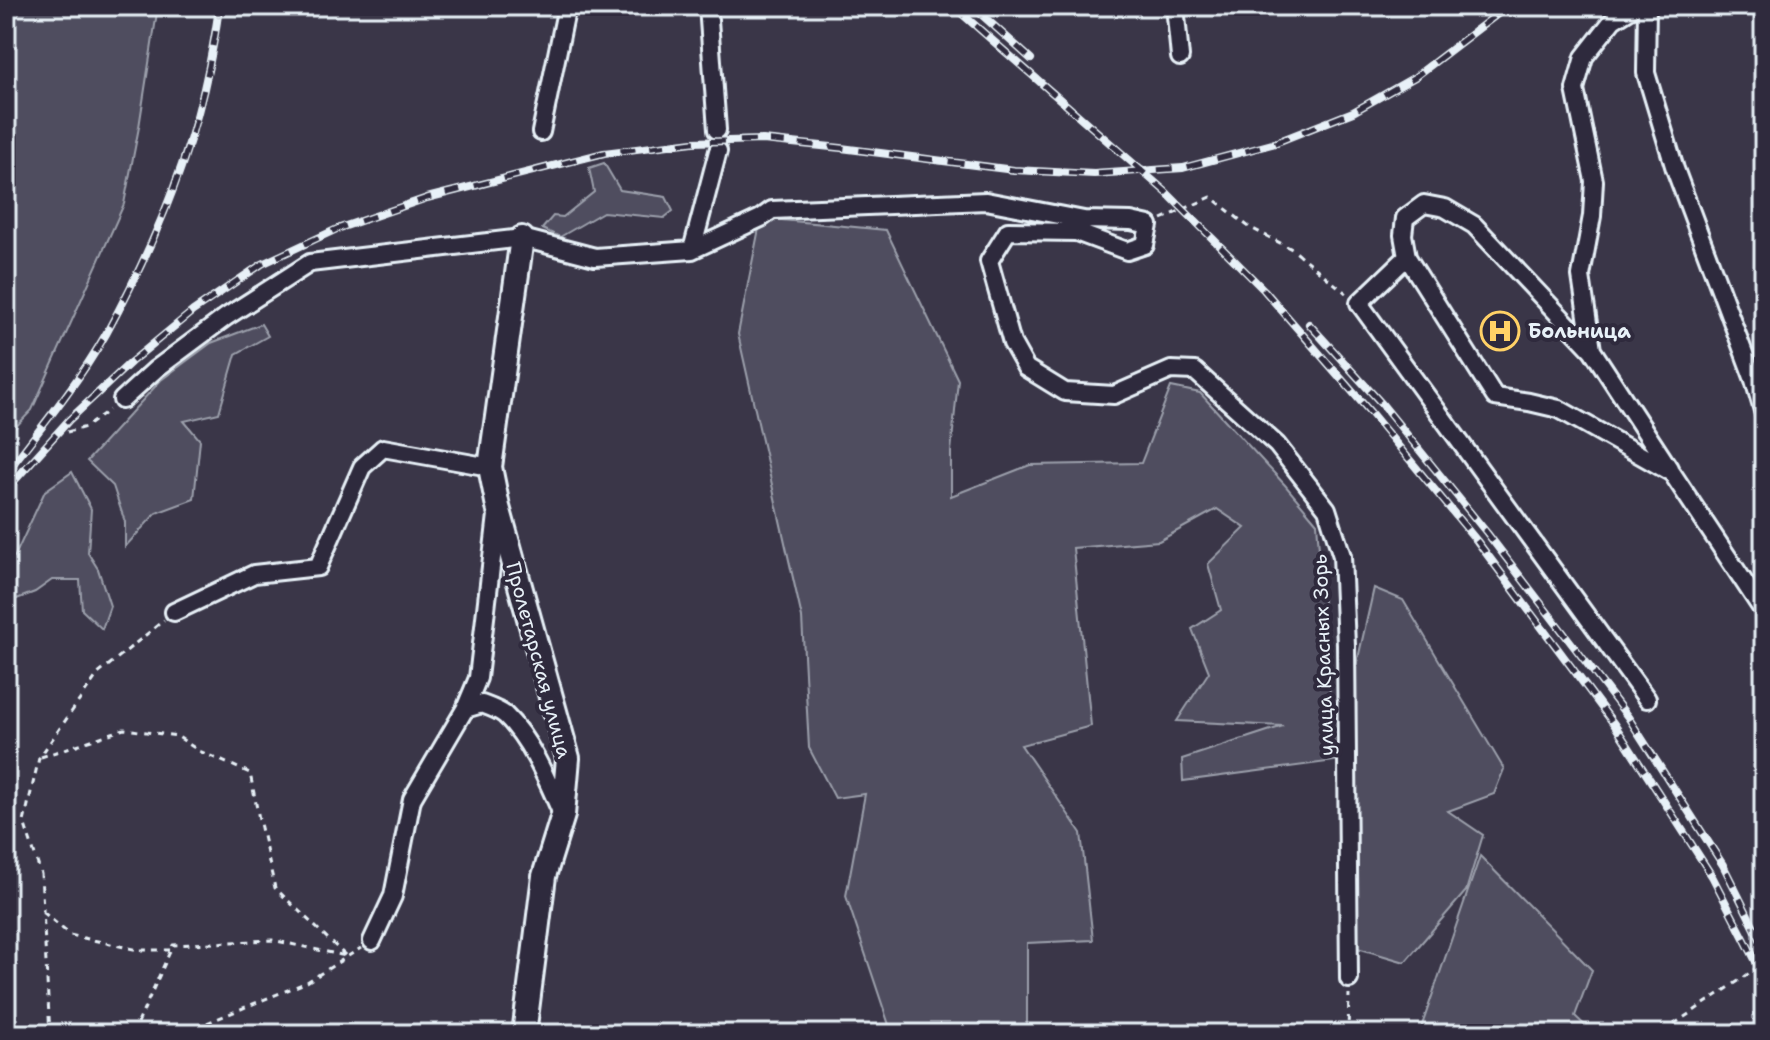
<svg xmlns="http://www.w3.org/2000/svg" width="1770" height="1040" font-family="'Shantell Sans',sans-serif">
<rect width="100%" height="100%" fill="#3a3648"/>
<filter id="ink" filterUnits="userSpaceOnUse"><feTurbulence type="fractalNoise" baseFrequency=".0125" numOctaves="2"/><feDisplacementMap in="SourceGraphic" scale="16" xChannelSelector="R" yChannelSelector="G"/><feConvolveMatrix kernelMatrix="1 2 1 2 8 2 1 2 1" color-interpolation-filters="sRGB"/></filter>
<g filter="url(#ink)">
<path fill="#504e5f" stroke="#9ca0ac" stroke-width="2" d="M6,6H158L139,127L124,204L32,410L6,437Z
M604,163L620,190L666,197L673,211L664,218L603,212L560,237L542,229L553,216L563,217L594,192L589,168Z
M761,218L886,230L958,380L951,452V496L1030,465L1141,463L1171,387L1200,393L1285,485L1317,523L1335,761L1183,781L1182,759L1283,726L1177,721L1209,672L1192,629L1221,610L1208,564L1245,528L1217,509L1159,541L1073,548L1091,726L1021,745L1081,833L1093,940L1027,943V1030L1032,1034H892L846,896L865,794L835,798L809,748L802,618L738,334Z
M261,324L268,336L236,354L219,413L184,421L200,440L194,499L156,513L125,547V522L113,486L87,461L161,380L211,343Z
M72,472L91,509L88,553L98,569L110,606L102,629L82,610L80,580H52L35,592L6,603V564L15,556L45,491Z
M1374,588L1403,600L1504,769L1494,794L1448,811L1483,835L1466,891L1405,962L1354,947V676Z
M1480,856L1592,970L1575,1016L1594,1034H1419Z"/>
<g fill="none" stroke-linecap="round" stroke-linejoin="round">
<defs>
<path id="street" d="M708,6L717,130
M1175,6L1180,57
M1635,6L1613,20L1584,57L1575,89L1594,181L1592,216L1581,276L1592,350L1669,468
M1647,6L1646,73L1675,169L1754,380L1764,414
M541,132L567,6
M692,250L718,151
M1407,257L1359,303L1647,699
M1592,350L1474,225L1445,208L1424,204L1405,218L1403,235L1407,257L1495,397L1529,402L1559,409L1672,473L1764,612
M122,400L156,369L226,317L310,263L522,238L595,257L692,250L761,218L772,210L986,201L1084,220L1131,221L1149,225L1145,245L1127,251L1076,232L1008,231L989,261L1012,343L1026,368L1065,392L1114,395L1171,370L1195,371L1277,445L1327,509L1342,556L1346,645L1349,979
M174,612L254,574L318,567L362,467L383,448L490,467
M465,709L482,704C490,707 499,710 505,715C531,740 548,782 562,814
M372,941L393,896L412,799L465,709L478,678L497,515"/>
<path id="secondary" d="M522,238L490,467L498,507L568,758L563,815L544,876L524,1034"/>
</defs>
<use href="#street" stroke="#e8f1f8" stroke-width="22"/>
<use href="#secondary" stroke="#e8f1f8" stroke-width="28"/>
<path stroke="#e8f1f8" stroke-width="3" stroke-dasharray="6 6" stroke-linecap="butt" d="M1162,219L1211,197L1249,227L1292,249L1346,293
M67,432L86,427L109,410
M41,757L124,729L177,736L199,751L250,773L259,819L275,888L347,957
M43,912L70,935L138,950H170
M1674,1024L1743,978L1764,962
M50,1034L41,874L24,822L39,758L98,674L164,620
M133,1034L173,945L272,940L346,956
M186,1034L192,1029L307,982L361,948
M1348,1034L1349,994"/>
<use href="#street" stroke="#2f2a3d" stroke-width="16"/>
<use href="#secondary" stroke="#2f2a3d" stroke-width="22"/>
<defs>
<path id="rail" d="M953,6L1166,192L1264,290L1371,413L1477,541L1614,724L1712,876L1764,977
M972,6L1031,59
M1309,324L1382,404L1487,533L1628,717L1723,865L1764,947
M6,473C41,428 78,383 106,334C152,250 190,160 209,66C213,46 217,26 219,6
M6,490L69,420L131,362L193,311L262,264L337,229L427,198L604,153L693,142L763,140L841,148L1014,170L1094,174L1183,168L1272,144L1353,112L1415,77L1508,6"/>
</defs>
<use href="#rail" stroke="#e8f1f8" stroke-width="8"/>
<use href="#rail" stroke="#2f2a3d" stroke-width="5" stroke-dasharray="15" stroke-linecap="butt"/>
</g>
</g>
<defs>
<symbol id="hospital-ring" viewBox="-11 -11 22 22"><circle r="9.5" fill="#2f2a3d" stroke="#ffd166" stroke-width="1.5"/><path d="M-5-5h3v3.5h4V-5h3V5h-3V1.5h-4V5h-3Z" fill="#ffd166"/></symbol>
</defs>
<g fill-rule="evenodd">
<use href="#hospital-ring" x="1478" y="309" width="44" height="44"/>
</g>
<g text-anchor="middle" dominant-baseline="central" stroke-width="8" stroke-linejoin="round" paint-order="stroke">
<g font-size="20" font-weight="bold" fill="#e8f1f8" stroke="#2f2a3d" text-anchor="start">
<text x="1528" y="331">Больница</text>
</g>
<g font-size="20" fill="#e8f1f8" stroke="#2f2a3d">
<text transform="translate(1323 655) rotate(-92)">улица Красных Зорь</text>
<text transform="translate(539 660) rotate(75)">Пролетарская улица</text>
</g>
</g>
<rect width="1770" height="1040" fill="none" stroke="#2f2a3d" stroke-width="32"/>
<rect x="16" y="16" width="1738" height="1008" fill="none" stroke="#e8f1f8" stroke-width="3" filter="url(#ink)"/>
</svg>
